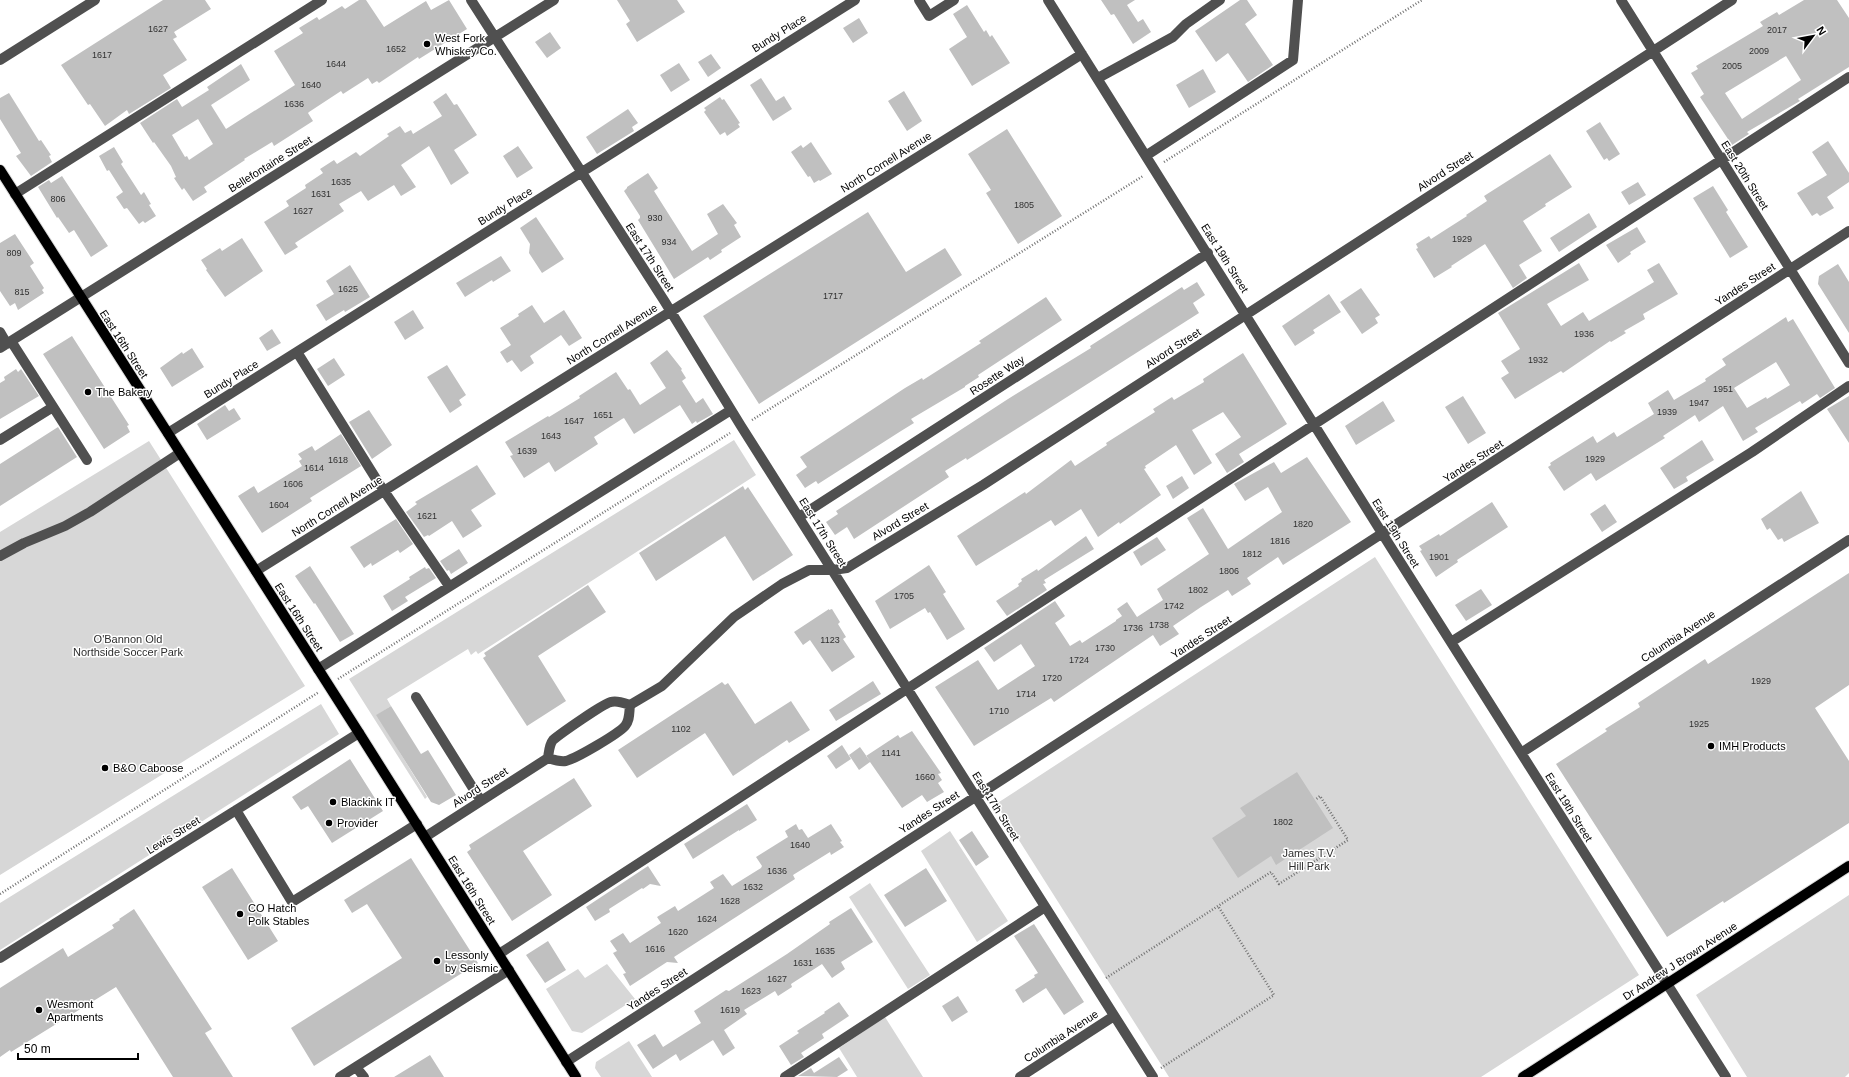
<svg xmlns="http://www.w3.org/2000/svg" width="1849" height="1077" font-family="Helvetica,sans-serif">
<rect width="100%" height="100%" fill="#fff"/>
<path fill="#d7d7d7" d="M734,440L756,475L478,654L476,651L471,655L468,649L387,699L391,706L377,715L427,797L425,799L349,679Z
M149,441L305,686L0,875V532Z
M1375,557L1639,975L1481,1077H1169L996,804Z
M321,704L339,734L0,950V903Z
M950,831L1008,921L977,942L921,851Z
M870,883L930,975L908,989L849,897Z
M1849,895V1073L1845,1077H1747L1696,995Z
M607,964L635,999L582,1033L572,1031L546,989L578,969L585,978Z
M885,1017L923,1077H857L839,1048Z
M629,1041L652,1077H601L595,1068L596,1062Z"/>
<path fill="#c0c0c0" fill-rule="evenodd" d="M163,0H205L211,9L174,32L177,37L173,39L187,60L163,75L171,88L129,114L127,110L105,126L90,104L88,105L61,65Z
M359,0H366L384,27L426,1L431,10L449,0L467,29L419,59L418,57L379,83L377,81L372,84L368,78L343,94L341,91L309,112L308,113L313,121L274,146L272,142L244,159L245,160L204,187L207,192L193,201L184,188L182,190L174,178L176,177L171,166L154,142L153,143L140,123L177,99L182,107L209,90L207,87L241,64L250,80L211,105L226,129L295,85L274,51L303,33L299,28L317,17L319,20L342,6L345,9ZM198,119L213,144L189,160L187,156L185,157L172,135Z
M617,0H677L685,12L637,42L626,24L630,21Z
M1101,0H1135L1127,5L1138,22L1143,19L1151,32L1133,44L1114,14L1111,15Z
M1240,0H1247L1257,15L1245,24L1273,65L1248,82L1228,53L1216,62L1195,31Z
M1804,0H1837L1849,18V67L1798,99L1800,101L1747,132L1749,134L1732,145L1700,97L1704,94L1691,73L1698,69L1696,66L1763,26L1760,22L1777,12L1779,15ZM1786,56L1801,80L1742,119L1725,93Z
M967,5L984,32L986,30L990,37L992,35L1010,63L972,86L949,49L967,37L953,14Z
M859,18L868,33L853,43L843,28Z
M550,32L561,48L547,58L535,42Z
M711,54L721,68L708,77L698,62Z
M679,63L690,80L671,92L660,75Z
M1203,69L1216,92L1189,108L1176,85Z
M761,78L776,101L784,96L792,109L773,121L750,85Z
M904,91L922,121L907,131L888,101Z
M9,93L39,141L41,140L51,155L49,156L52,162L31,176L16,156L21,153L0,119V98Z
M446,93L454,105L457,104L477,135L454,150L469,173L451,185L429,146L401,165L416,187L401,196L394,185L368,201L361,191L339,204L344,211L295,243L298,247L285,255L264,222L289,206L286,201L306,188L305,185L323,173L320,169L334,160L337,164L356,152L360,156L389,136L387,134L400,126L405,133L411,130L413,134L442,116L433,102Z
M720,97L722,100L724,99L740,123L738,124L740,127L727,136L725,132L720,135L704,112L706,110L704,108Z
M628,109L638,123L632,127L634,131L597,154L586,137Z
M1600,122L1620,154L1609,161L1607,158L1604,160L1586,131Z
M1007,129L1062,216L1018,244L986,193L991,190L968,154Z
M1828,141L1849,173V182L1827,197L1834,208L1820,216L1817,213L1812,216L1797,193L1827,175L1812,152Z
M811,142L832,174L820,181L819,180L814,183L810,176L808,177L791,152L801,145L803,148Z
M518,146L533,168L517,178L503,156Z
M114,147L123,162L121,164L141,195L144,192L151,204L149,205L156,216L145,223L143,221L139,224L127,208L124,209L116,197L123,192L109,170L107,171L99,156Z
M1550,154L1572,187L1545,204L1546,206L1523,221L1542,251L1519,265L1527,278L1513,288L1485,244L1451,266L1452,267L1434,278L1416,249L1418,248L1416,244L1429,236L1431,239L1467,216L1466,215L1487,201L1484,196Z
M648,173L658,188L654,191L692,251L718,234L707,214L723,204L737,223L734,225L741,237L721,250L722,252L710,260L708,257L674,279L638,220L640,218V216L624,191L627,188V187Z
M62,176L108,246L91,257L74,230L69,233L58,217L57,218L38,187L49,180L51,183Z
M1638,182L1646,195L1629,205L1621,192Z
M1713,186L1728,210L1726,212L1748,247L1730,258L1693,198Z
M868,212L906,272L945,248L962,275L759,404L703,316Z
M1589,213L1597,227L1559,252L1550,238Z
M536,217L564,259L542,273L529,253L530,244L520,228Z
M1637,227L1646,242L1630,252L1631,254L1618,263L1606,245Z
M15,234L34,263L30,266L44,288L42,290L44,293L18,310L15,303L10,306L0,291V243Z
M242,238L263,271L225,297L206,270L207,269L201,260L220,248L222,251Z
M501,256L511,271L493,282L492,280L465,297L456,283Z
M1579,263L1589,280L1547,304L1561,326L1583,312L1589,321L1654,282L1647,270L1659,263L1678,294L1643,314L1645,319L1624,331L1626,333L1611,342L1610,341L1563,373L1561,371L1515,399L1501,378L1509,373L1501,361L1520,349L1519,347L1498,313Z
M1838,264L1849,282V333L1818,284L1819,276Z
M350,265L370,297L345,312L344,310L326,321L316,305L334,294L326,281Z
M1197,282L1205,295L1193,303L1199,313L1045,411L967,460L966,458L945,471L949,477L854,539L847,527L835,535L826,522L838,514L836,511L1008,399L1091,348L1090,346L1182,287L1184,290Z
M1361,288L1380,315L1375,318L1378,323L1362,334L1340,302Z
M1329,294L1341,312L1313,330L1315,333L1295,346L1282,326Z
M1046,297L1062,320L978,375L979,377L965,386V387L911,419L914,423L901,431L818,484L816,481L805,488L796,475L807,467L800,457L905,388L922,378L923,380L981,343L979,341Z
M532,305L544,323L564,310L582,338L569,346L561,335L530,356L534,363L521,372L512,360L507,363L500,352L511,345L500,328L519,316L518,314Z
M413,310L424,328L405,340L394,322Z
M1786,317L1788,322L1793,319L1835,388L1820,398L1817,394L1802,404L1800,401L1755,428L1758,432L1743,441L1723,406L1699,422L1695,415L1663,436L1665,438L1596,481L1591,473L1564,491L1548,467L1551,465L1550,463L1593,436L1597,443L1614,432L1617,437L1654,414L1648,403L1668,390L1674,400L1706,381L1705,379L1726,365L1722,359ZM1776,362L1790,385L1767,399L1766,397L1747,408L1734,388Z
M272,329L281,343L267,351L259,338Z
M72,336L129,425L127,426L130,432L104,449L43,354Z
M192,348L204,367L172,387L160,368L182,352L183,354Z
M667,350L682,369L681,370L686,378L682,381L696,403L703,398L713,414L697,423L696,421L692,424L680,405L634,434L624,418L622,419L594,437L598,444L555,472L549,462L524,478L510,456L513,455L505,442L548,416L549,417L580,398L579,396L616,372L628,390L630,389L640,405L666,388L650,363Z
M1243,353L1287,424L1239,454L1244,462L1227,473L1215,454L1241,437L1223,412L1192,430L1212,463L1194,475L1176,445L1145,466L1146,468L1144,469L1161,495L1120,524L1119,522L1098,537L1081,509L1055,526L1051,520L976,566L957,536L1025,492L1026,494L1071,460L1075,466L1107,445L1106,443L1155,412L1153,409L1172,397L1174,400L1204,382L1203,379Z
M334,358L345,375L328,386L317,369Z
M447,365L466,395L459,400L462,405L450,413L427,377Z
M16,369L18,372L21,369L39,396L0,419V383L5,380L4,377Z
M1463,396L1486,433L1468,444L1445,407Z
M1849,396V443L1827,409Z
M1383,401L1395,421L1356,445L1345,426Z
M225,405L229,411L234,408L241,419L207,440L197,424Z
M369,410L392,445L372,459L349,422Z
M58,427L77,457L0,506V464Z
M341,434L361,466L310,498L312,501L262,533L238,496L254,486L258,493L302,466L299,461L302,459L298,454L312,446L315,451Z
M1702,440L1714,460L1686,477L1688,481L1674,489L1660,468Z
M1307,457L1351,522L1283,565L1278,557L1247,578L1251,584L1232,596L1228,590L1201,607L1173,626L1179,634L1160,646L1153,635L1054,702L1051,698L974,746L935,687L978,660L998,690L1035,666L1021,644L994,662L984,648L1055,601L1065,616L1055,623L1070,646L1080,640L1082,643L1116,621V620L1122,616L1117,609L1127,602L1137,617L1163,600L1157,589L1209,554L1187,518L1203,508L1228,549L1282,512L1268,487L1245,501L1234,484L1274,462L1281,473Z
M477,465L496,494L471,510L482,526L463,538L452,521L429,536L428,535L424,537L406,512L417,504L415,502Z
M1182,476L1189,488L1173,499L1166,486Z
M743,486L745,490L748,487L793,555L753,581L725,536L656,581L639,553Z
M1801,491L1819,523L1784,542L1782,538L1778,540L1770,528L1767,530L1761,519Z
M1492,502L1508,527L1457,560L1458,562L1436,577L1420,551L1422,550L1419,546L1439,534L1440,536Z
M1605,504L1617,522L1602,532L1590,514Z
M396,519L413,544L400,553L398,550L372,566L371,563L364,568L350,547Z
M1086,536L1094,549L1044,580L1046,583L1043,584L1047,590L1007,616L996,601L1019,586L1018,584L1022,581L1021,579L1037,569L1038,571Z
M1157,537L1166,550L1141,566L1133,552Z
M459,549L468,563L451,574L449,570L447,571L440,561Z
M929,565L946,592L943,594L965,629L947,640L930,612L928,613L925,608L890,629L875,601Z
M310,566L354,634L340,642L315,603L314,604L295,576Z
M425,567L426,569L429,568L436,578L405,597L408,601L392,611L383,596L410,579L409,577Z
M1849,573V685L1815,708L1849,761V823L1724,903L1723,901L1667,937L1556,764L1607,731L1605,729L1640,707L1638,703L1705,659L1708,664Z
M588,585L606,612L538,656L566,701L527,726L483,658L486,656L484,653Z
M1481,589L1492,605L1466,621L1455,605Z
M829,609V610L832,609L840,622L838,624L846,637L843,639L855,657L832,672L810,640L803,645L794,632Z
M873,681L881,694L836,721L829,710Z
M722,682L725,685L728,683L755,724L791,701L810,730L789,743L787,740L733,776L705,733L637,778L618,750Z
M391,706L421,754L428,750L456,795L439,805L431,802L376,715Z
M912,731L941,773L938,774L942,780L938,783L944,792L927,802L922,795L902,808L870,762L859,770L849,755L860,747L870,761L866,756L898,735L900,738Z
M842,745L851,759L836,769L827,756Z
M350,759L383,811L332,843L308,806L301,810L292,797Z
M1297,772L1333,828L1276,865L1271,856L1238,878L1212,838L1246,816L1240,808Z
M574,778L592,806L523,851L552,895L512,921L467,852L471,849L469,845Z
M747,804L757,820L739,831V830L693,859L684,844Z
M796,824L799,830L802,829L808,838L831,824L842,841L840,842L844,847L831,855L830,852L793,875L795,879L674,957L678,963L667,962L630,986L623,974L626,973L613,953L617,951L610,941L623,933L630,943L661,923L657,917L675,906L678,911L714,888L710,882L723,874L732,886L761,868L762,866L756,857L788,837L785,831Z
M972,831L989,857L976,866L959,840Z
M411,858L478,963L314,1066L291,1028L402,958L367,904L352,913L344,900Z
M648,866L661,886L650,884L643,889L642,888L609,909L610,912L595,921L586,907Z
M232,868L278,941L248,960L202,887Z
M926,868L947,901L905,927L884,895Z
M851,908L873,942L841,962L845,969L832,978L822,964L791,984L792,987L778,996L775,991L744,1010L747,1014L724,1030L735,1048L723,1056L713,1040L680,1061L676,1054L653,1069L637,1045L655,1034L663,1047L701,1023L694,1011L726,990L729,991L787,954L830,924L829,922Z
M134,909L212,1029L205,1033L233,1077H173L116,987L11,1052L10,1050L0,1057V988L63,948L68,957L114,928L112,925L120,920L119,919Z
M1034,924L1084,1002L1064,1015L1046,988L1023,1003L1015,990L1035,977L1034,975L1038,973L1014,936Z
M548,941L566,970L545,983L526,955Z
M958,996L968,1012L952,1022L942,1006Z
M839,1002L849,1016L822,1034L824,1038L801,1053L804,1057L791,1065L779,1046L799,1033L797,1031L825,1013L824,1012Z
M430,1055L444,1077H394Z
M839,1057L848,1070L837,1077L798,1076L811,1068L814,1073Z"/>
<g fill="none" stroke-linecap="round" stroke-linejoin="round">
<defs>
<path id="major" d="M0,170L359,733L576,1077
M1523,1077L1849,866"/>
</defs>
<use href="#major" stroke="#dbdbdb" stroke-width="12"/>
<path stroke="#727272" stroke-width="2.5" stroke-dasharray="1 2" stroke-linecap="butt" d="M1164,162L1422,0
M752,420L1143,176
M338,679L730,433
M0,894L319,692
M1106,978L1271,872L1279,884L1348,840L1320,796L1315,800
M1161,1068L1274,995L1218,906"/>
<path stroke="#505050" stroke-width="10" d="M471,0L665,302L741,426L1153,1077
M919,0L929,16L954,0
M1048,0L1392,549L1726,1077
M1621,0L1849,363
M0,60L95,0
M1098,78L1173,37L1186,24L1220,0
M1147,155L1293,60L1298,0
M15,194L322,0
M0,332L7,344
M11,341L87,460
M0,348L554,0
M297,352L378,482L449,586
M168,433L855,0
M0,440L53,407
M799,517L1208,253
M0,556L24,543L65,526L90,512L180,453
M256,571L1082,54
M1451,642L1752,452L1849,386
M318,669L731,410
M416,697L481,801
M630,705L662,686L734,617L782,584L809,570H833L847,568L983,485L1732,0
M1521,753L1849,540
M548,758C554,760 559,762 566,761C577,758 618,734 625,726C630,720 629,713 630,705
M548,758C549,752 549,745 553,740C560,734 604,703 611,702C617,700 624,703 630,705
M236,810L292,902L417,824
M425,837L548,758
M499,954L1849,77
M0,958L359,733
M566,1062L1849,231
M356,1067L364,1077
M340,1077L509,970
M785,1077L1045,907
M1020,1077L1114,1016"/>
<use href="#major" stroke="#000" stroke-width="10"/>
</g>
<g fill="#000" stroke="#fff" stroke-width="1.5">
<circle cx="427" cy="44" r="4"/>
<circle cx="88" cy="392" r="4"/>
<circle cx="1711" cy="746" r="4"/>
<circle cx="105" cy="768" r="4"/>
<circle cx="333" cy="802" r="4"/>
<circle cx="329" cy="823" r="4"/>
<circle cx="240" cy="914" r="4"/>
<circle cx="437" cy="961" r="4"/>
<circle cx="39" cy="1010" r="4"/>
</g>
<g text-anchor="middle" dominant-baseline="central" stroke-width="3" stroke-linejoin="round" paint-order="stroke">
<g font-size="9" fill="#303030">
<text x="158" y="29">1627</text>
<text x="1777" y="30">2017</text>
<text x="396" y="49">1652</text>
<text x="1759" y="51">2009</text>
<text x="102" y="55">1617</text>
<text x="336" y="64">1644</text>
<text x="1732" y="66">2005</text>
<text x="311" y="85">1640</text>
<text x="294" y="104">1636</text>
<text x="341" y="182">1635</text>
<text x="321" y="194">1631</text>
<text x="58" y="199">806</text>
<text x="1024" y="205">1805</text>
<text x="303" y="211">1627</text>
<text x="655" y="218">930</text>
<text x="1462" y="239">1929</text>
<text x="669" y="242">934</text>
<text x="14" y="253">809</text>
<text x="348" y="289">1625</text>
<text x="22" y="292">815</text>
<text x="833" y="296">1717</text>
<text x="1584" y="334">1936</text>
<text x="1538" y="360">1932</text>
<text x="1723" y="389">1951</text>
<text x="1699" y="403">1947</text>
<text x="1667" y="412">1939</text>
<text x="603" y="415">1651</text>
<text x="574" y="421">1647</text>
<text x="551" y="436">1643</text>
<text x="527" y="451">1639</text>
<text x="1595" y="459">1929</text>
<text x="338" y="460">1618</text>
<text x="314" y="468">1614</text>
<text x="293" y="484">1606</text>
<text x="279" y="505">1604</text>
<text x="427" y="516">1621</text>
<text x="1303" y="524">1820</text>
<text x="1280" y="541">1816</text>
<text x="1252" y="554">1812</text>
<text x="1439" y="557">1901</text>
<text x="1229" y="571">1806</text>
<text x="1198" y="590">1802</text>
<text x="904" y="596">1705</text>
<text x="1174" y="606">1742</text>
<text x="1159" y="625">1738</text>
<text x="1133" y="628">1736</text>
<text x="830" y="640">1123</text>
<text x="1105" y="648">1730</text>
<text x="1079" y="660">1724</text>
<text x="1052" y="678">1720</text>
<text x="1761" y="681">1929</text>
<text x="1026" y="694">1714</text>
<text x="999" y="711">1710</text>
<text x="1699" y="724">1925</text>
<text x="681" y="729">1102</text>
<text x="891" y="753">1141</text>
<text x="925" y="777">1660</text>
<text x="1283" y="822">1802</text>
<text x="800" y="845">1640</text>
<text x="777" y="871">1636</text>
<text x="753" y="887">1632</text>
<text x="730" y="901">1628</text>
<text x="707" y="919">1624</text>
<text x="678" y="932">1620</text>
<text x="655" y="949">1616</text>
<text x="825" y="951">1635</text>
<text x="803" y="963">1631</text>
<text x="777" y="979">1627</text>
<text x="751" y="991">1623</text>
<text x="730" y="1010">1619</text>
</g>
<g font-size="11" fill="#000" stroke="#fff">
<text transform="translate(779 33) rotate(-32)">Bundy Place</text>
<text transform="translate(886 162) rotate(-32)">North Cornell Avenue</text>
<text transform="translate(270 164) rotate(-32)">Bellefontaine Street</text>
<text transform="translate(1445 171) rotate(-33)">Alvord Street</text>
<text transform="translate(1745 175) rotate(58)">East 20th Street</text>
<text transform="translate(505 206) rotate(-32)">Bundy Place</text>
<text transform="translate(650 257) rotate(57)">East 17th Street</text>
<text transform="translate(1225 258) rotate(58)">East 19th Street</text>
<text transform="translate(1745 284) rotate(-33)">Yandes Street</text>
<text transform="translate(612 334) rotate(-32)">North Cornell Avenue</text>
<text transform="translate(124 344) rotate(57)">East 16th Street</text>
<text transform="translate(1173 348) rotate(-33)">Alvord Street</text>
<text transform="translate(997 375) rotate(-33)">Rosette Way</text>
<text transform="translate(231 379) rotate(-32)">Bundy Place</text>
<text transform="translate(1473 461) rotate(-33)">Yandes Street</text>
<text transform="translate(337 506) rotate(-32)">North Cornell Avenue</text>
<text transform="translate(900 521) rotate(-31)">Alvord Street</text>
<text transform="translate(823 532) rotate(58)">East 17th Street</text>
<text transform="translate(1396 533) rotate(58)">East 19th Street</text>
<text transform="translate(299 617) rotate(57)">East 16th Street</text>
<text transform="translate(1678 636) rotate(-33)">Columbia Avenue</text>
<text transform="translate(1201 637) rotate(-33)">Yandes Street</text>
<text transform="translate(480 787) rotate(-33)">Alvord Street</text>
<text transform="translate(996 806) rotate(58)">East 17th Street</text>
<text transform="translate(1569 807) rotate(58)">East 19th Street</text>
<text transform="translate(929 812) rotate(-33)">Yandes Street</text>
<text transform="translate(173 835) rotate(-32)">Lewis Street</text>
<text transform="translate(472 890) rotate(58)">East 16th Street</text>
<text transform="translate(1680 961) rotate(-33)">Dr Andrew J Brown Avenue</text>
<text transform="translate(657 989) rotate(-33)">Yandes Street</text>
<text transform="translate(1061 1036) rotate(-33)">Columbia Avenue</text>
</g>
<g font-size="11" fill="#000" stroke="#fff" text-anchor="start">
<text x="435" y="38">West Fork<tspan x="435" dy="13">Whiskey Co.</tspan></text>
<text x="96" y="392">The Bakery</text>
<text x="1719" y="746">IMH Products</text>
<text x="113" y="768">B&amp;O Caboose</text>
<text x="341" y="802">Blackink IT</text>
<text x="337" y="823">Provider</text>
<text x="248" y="908">CO Hatch<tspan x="248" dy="13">Polk Stables</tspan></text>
<text x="445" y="955">Lessonly<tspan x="445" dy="13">by Seismic</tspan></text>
<text x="47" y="1004">Wesmont<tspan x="47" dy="13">Apartments</tspan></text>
</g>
<g font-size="11" fill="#2e2e2e" stroke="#fff">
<text x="128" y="639">O'Bannon Old<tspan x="128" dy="13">Northside Soccer Park</tspan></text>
<text x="1309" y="853">James T.V.<tspan x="1309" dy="13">Hill Park</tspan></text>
</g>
</g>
<g transform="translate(1813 36) rotate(58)" stroke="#ffffff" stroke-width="3" paint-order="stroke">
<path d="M0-3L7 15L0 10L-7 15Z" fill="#000000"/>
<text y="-6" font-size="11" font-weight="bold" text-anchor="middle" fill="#000000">N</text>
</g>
<path d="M18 1053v6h120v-6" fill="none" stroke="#000000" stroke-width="2"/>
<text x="24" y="1053" font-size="12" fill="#000000" stroke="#ffffff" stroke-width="3" paint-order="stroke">50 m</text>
</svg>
